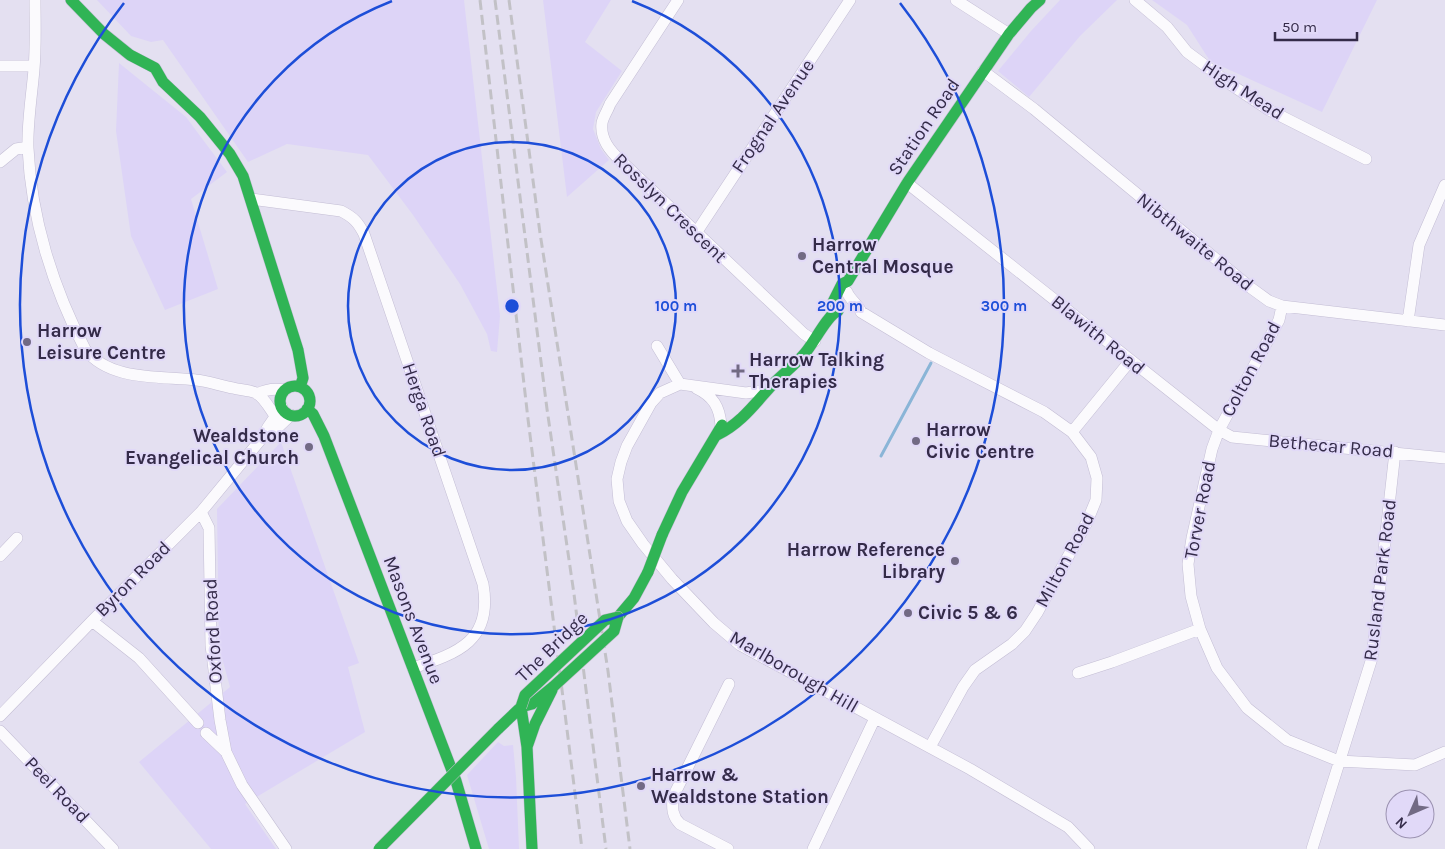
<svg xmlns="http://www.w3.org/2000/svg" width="1445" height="849" font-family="Karla,sans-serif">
<rect width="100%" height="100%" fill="#e4e0f1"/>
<path fill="#ddd4f7" d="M97,0H464L500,316L497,352L491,351L487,334L460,284L413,215L368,155L287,144L248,162L163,40L151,42L131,36Z
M543,0H611L585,42L622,71L596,112L593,129L601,149L609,160L567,197Z
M1060,0H1117L1080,36L1029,97L998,71L1031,31Z
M1152,0H1377L1322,112L1210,61L1187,25Z
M119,63L186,117L227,172L191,199L218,289L165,310L131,236L116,131Z
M281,442L359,663L348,667L365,732L245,804L276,849H211L139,762L230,687L219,647L217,509Z
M498,742L504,746L513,745L516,777L519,849H489L467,775Z"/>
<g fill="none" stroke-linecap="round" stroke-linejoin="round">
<path stroke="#8ab5d7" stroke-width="3" d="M881,456L931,363"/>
<defs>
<path id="street" d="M35,0C35,23 36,46 34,69C32,94 27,124 28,148C31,218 53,288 85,349C109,381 159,376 196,380C208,381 221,386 233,388C240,390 249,390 256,393C264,397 270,409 275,416
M678,0L610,104C608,110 603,117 602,123C600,139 610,151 621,161L804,334L815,341
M956,0L1009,34
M1135,0L1167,27L1187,52L1230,84L1269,110L1366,159
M0,66H34
M983,71L1034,109L1251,288L1269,301L1282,306L1445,325
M0,162L16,149L28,147
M907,183L1219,430L1232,437L1445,458
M251,199L341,211C353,217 358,222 364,234L483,584C493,641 458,653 413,668
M696,233L850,0
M847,292C850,300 858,304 861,312L929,353L1044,412L1072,432L1091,457L1097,478L1096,500L1087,522L1037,613L1025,631L1012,644L975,670L963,687L930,747
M1282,306L1279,320L1219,430L1212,449L1192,538L1188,564L1191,596L1200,629L1217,668L1247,708L1287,740L1339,761L1415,765L1445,752
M1408,321L1419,245L1445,185
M657,346L680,384
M696,388C713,396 720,407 721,426
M759,391L746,393L680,384L660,393L651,403L627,446L621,462L617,479L619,501L627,521L643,544L672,579L714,623L740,645L970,769L1068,827L1089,849
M257,394C266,389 274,388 285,390
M1072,432L1130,361
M262,438L273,432L291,415
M201,512L209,528L211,645L220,720L226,752
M0,556L17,538
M92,621L139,658L198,723
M1078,673L1112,662L1200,629
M0,716L92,621L201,512L262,438L268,427L282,407
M0,731L113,849
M206,733L226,752L242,785L286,849
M728,849L680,824C672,816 672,808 673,797L729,684
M813,849L875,718
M1312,849L1372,658L1395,452"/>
<path id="fast" d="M71,0L104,34L130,55L155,68L163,82L200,117L230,154L243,176L298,350L303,378L300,387
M832,313L830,308L842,284L848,281L907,183L1009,34L1031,8L1040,0
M280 401a15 15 0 1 1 30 0a15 15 0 1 1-30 0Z
M307,409L313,414L324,436L456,781L476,849
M717,435C742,423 756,402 774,383C784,373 796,364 805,353C814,343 827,315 838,311L840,305
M662,535L682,492L722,425
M618,617L634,598L648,572
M521,707L527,747
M498,729L521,707L532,704L554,686
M532,849L527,747L535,724L552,690"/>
</defs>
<use href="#street" stroke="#c3bdd4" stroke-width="12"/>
<use href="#fast" stroke="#c3bdd4" stroke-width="12"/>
<use href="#street" stroke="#fbfafd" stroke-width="11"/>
<use href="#fast" stroke="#30b455" stroke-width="11"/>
<path stroke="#c2c1c6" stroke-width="3" stroke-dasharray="10 5" stroke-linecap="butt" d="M480,0L528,419L582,849
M495,0L547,409L574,594L606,849
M509,0L540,233L608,671L630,849"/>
<defs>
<path id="fast-bridge" d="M648,572L662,535
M521,707L525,695L605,620L618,617L614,631L554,686
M379,849L498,729"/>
</defs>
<use href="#fast-bridge" stroke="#c1becb" stroke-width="12" stroke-linecap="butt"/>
<use href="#fast-bridge" stroke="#30b455" stroke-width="11"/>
</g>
<g fill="none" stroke="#1d4ed8" stroke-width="2.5">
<circle cx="512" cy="306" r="164"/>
<path d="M632 1A328 328 0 1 1 392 1"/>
<path d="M900 3A492 492 0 1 1 124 3"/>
</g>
<g fill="#726a84" stroke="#e1d9f8" stroke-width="2">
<circle cx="802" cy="256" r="5"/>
<circle cx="27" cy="342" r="5"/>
<path d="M735.5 363.5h5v5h5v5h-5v5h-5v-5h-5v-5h5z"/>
<circle cx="916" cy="441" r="5"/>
<circle cx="309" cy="447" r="5"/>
<circle cx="955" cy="561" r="5"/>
<circle cx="908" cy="613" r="5"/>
<circle cx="641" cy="786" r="5"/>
</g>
<g text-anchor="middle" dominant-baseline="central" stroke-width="4" stroke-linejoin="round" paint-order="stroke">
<g font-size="19" fill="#342b49" stroke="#e1d9f8">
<text transform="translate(1243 90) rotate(33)">High Mead</text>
<text transform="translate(773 116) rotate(-56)">Frognal Avenue</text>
<text transform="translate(924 127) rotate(-56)">Station Road</text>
<text transform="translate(670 208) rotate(44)">Rosslyn Crescent</text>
<text transform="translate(1195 242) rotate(39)">Nibthwaite Road</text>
<text transform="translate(1098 335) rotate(39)">Blawith Road</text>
<text transform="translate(1251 369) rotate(-62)">Colton Road</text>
<text transform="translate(424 410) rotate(71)">Herga Road</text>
<text transform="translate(1331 446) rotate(5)">Bethecar Road</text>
<text transform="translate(1200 510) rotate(-79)">Torver Road</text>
<text transform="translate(1065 560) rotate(-62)">Milton Road</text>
<text transform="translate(133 579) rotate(-45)">Byron Road</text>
<text transform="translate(1380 580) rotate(-83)">Rusland Park Road</text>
<text transform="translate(413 620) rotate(69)">Masons Avenue</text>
<text transform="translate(213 631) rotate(-93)">Oxford Road</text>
<text transform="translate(552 647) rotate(-44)">The Bridge</text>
<text transform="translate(794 672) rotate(30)">Marlborough Hill</text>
<text transform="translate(57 790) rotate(46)">Peel Road</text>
</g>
<g font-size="19" font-weight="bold" fill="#342b49" stroke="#e1d9f8" text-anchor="start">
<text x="812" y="245">Harrow<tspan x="812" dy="22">Central Mosque</tspan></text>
<text x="37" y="331">Harrow<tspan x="37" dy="22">Leisure Centre</tspan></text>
<text x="749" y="360">Harrow Talking<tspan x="749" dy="22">Therapies</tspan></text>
<text x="926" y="430">Harrow<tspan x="926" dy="22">Civic Centre</tspan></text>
<text x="299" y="436" text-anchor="end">Wealdstone<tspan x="299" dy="22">Evangelical Church</tspan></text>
<text x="945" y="550" text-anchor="end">Harrow Reference<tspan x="945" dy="22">Library</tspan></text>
<text x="918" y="613">Civic 5 &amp; 6</text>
<text x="651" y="775">Harrow &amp;<tspan x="651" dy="22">Wealdstone Station</tspan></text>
</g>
</g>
<circle cx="512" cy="306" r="8" fill="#1d4ed8" stroke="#e1d9f8" stroke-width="2.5"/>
<g font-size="15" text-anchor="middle" font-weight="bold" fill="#1d4ed8" stroke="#e1d9f8" stroke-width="4" stroke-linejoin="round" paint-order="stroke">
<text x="676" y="311">100 m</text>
<text x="840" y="311">200 m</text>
<text x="1004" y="311">300 m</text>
</g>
<g transform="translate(1410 814) rotate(225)"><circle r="24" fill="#e1d9f8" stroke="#9c93b2"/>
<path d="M0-4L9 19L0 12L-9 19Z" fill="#726a84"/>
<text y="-8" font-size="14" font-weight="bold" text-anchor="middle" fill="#342b49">N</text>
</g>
<path d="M1275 32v8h82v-8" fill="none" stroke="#342b49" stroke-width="2.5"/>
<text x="1282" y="32" font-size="15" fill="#342b49" stroke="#e1d9f8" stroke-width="4" paint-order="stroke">50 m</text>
</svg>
